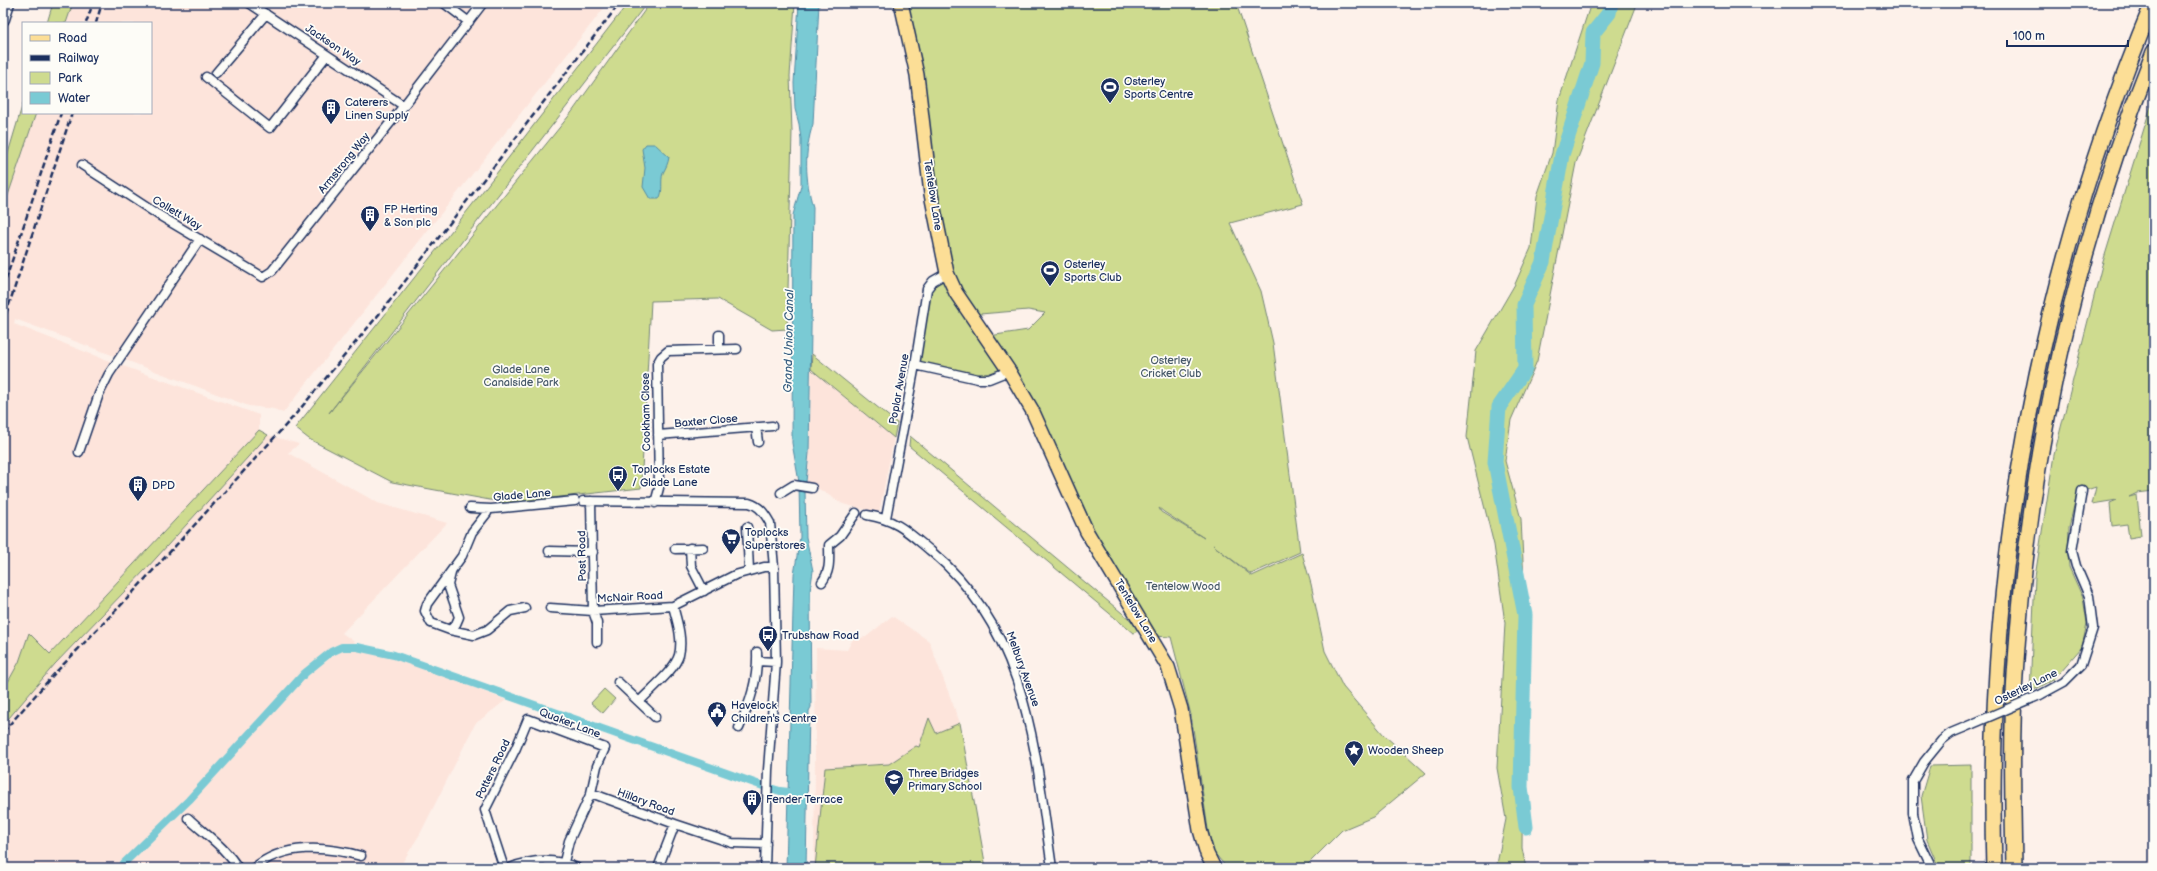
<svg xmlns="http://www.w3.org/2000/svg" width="2157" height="871" font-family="'Balsamiq Sans',sans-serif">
<rect width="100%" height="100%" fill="#fdf1ea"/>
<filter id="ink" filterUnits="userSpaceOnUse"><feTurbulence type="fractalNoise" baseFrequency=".025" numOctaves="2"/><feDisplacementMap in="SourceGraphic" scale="8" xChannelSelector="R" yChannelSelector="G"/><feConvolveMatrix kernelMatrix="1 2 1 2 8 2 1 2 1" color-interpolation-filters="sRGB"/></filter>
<g filter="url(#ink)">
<path fill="#fde4db" d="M73,3H608L283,413L274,409L249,406L15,319L14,324L101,358L259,415V430L50,654L29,634L19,662L3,691V210L36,113H151V23H66Z
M811,369L894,438L879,513L843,504L806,481L809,453Z
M268,435L299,444L288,453L378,503L447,523L342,633L368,652L398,658L506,700L475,724L420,834L399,868H3V725L55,664L147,568Z
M892,616L929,641L960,723L986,868H814L816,648L847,650L853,639L866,637Z"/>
<path fill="#cedb8f" stroke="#748576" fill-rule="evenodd" d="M53,3H73L66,23H47Z
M628,3H647L329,413L572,112L650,3H795L790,76L792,131L787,329L772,330L718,299L651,301L641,488L506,503L392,482L309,439L295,428L472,205Z
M907,3H1236L1303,204L1230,223L1261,291L1273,343L1300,552L1251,574L1213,545L1252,576L1302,553L1311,584L1325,651L1343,687L1384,735L1426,773L1373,817L1342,830L1304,868H1227L1211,849L1191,715L1171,637L1152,636L1120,584L1035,405L989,336L1028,330L1045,313L1028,310L980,314L970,312L956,291L937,199ZM1159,508L1164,512L1204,538L1161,512Z
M1591,3H1636V7L1576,163L1537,361L1511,420L1505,461L1521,519L1524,582L1522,848L1526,868H1491L1497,864L1506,819L1497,768L1505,623L1494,545L1467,437L1476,351L1515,284L1531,248L1537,196L1552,153L1559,100Z
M2154,96V491L2137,493L2129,497L2137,495L2141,536L2129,538L2127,524L2112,526L2110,503L2117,500L2092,504L2096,487L2077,493L2069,527L2068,553L2069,567L2083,598L2087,623L2082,647L2053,680L2030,692L2035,577L2054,455L2102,265Z
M23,103V113H36L3,210V170Z
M947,273L1009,371L989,379L915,365L927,289Z
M812,354L897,423L894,438L811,369Z
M259,430L268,435L147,568L55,664L3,725V691L19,662L29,633L50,654Z
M910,436L1134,623L1138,631L1133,633L909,446Z
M604,689L615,699L603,713L591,703Z
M929,718L936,733L960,723L986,868H815L825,768L889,764L916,746L919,747Z
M1971,765V868H1939L1927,840L1921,796L1930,766Z"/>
<path fill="#7acad4" stroke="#548ca5" d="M799,3H819L813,124C804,151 805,180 813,207L809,453L805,491L806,537L813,571L810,591L811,707L809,711L806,868H786L794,575L800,537L799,482L792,443L793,215L801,186V139L799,124L795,109L794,83Z
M646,144H655L669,157C668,164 666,167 663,173C660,182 664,191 659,199H650L643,187L645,168L642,149Z"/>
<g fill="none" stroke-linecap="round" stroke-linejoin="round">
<path stroke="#7acad4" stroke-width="8" d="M124,863L189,800L305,673L331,652L342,647H357L394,655L763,786L780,791L797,793"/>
<path stroke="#7acad4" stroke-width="15" d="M1526,827L1521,787L1525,615L1495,462L1499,407L1525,369L1524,305L1543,262L1562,155L1592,63L1593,33L1609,13L1611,3"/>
<defs>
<path id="street" d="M249,3L404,106
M444,3L469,22
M216,73L266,14
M206,77L270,128L327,55
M82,165L157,214L263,277L272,271L402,108L483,3
M719,349V335
M915,365L978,379H989L1009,371
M756,427L758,442
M658,435L772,426
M79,452L99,394L109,374L200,239
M781,493L794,485L812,488
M583,501L749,503C760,506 765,514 770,523L774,567L776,662L768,770L765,868
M591,501L593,611L597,623V642
M655,503L659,488L657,364L661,357L668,351L737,349
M470,508L491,509L575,501
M867,515C898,520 909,533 932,552C1029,633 1035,752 1052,868
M886,518L915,365L927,289L933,281L947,273
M747,527L749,570
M690,548L691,566L704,591
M675,549L703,548
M549,551L593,552
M451,573L448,585L459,617L456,624L450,630L431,623L425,611L427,604L462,556L472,532L487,513V509
M822,582C831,570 829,559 829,545L840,536L856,513
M550,608L593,611L673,606L735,575L764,567H774
M450,630L474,635L487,630L510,611L525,608
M757,661L776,662
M618,682L655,717
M2040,695L2064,682L2081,665L2093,628L2089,596L2076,566L2072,551L2082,491
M639,702C650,690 675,670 679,655C683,639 677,621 673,606
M739,728C750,703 758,680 757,652
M188,818C206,835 225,847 238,868
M564,862L569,841L591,793L675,824L732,843L766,844
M254,868C283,843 326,846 361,856
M504,868L485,810L516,748L528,719L605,748L597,766L591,793
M510,868C532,859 555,858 577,868
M658,868L675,824
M1932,868L1918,839L1913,813V781L1924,762L1942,740L1951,733L1963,728"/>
<path id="secondary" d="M3,19L8,3"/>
<path id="primary" d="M901,3L917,75L931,194L947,273L956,293L1009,371L1032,410L1087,532L1168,667L1181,709L1200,830L1207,854L1214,868"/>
<path id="highway" d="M1994,868C1985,567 2037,280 2153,3
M2014,868C2013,804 2011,739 2015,675C2028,461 2074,251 2154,52"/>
</defs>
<use href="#street" stroke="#1b2f5e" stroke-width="11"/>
<use href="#secondary" stroke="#1b2f5e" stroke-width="15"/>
<use href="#primary" stroke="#1b2f5e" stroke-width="16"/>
<use href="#highway" stroke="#1b2f5e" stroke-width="18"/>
<use href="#street" stroke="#fdfcf7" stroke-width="8"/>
<use href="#secondary" stroke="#fdfcf7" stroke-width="12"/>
<use href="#primary" stroke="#fcde96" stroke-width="13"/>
<use href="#highway" stroke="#fcde96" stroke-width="15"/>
<path stroke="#1b2f5e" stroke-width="2.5" stroke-dasharray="6 3" stroke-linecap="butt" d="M86,23L93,3
M96,23L102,3
M3,288L61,113
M3,323L72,113
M3,732L55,673L125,601L295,415L385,307L620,3"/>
<defs>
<path id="street-bridge" d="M1963,728L2040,695"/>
</defs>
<use href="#street-bridge" stroke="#1b2f5e" stroke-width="11" stroke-linecap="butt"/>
<use href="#street-bridge" stroke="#fdfcf7" stroke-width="8"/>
</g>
</g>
<defs>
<symbol id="stadium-pin" viewBox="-11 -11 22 30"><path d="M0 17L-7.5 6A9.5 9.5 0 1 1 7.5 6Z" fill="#1b2f5e" stroke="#fdfcf7"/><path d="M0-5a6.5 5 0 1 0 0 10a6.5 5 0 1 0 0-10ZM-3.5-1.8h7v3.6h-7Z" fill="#fff"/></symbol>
<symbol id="building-pin" viewBox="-11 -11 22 30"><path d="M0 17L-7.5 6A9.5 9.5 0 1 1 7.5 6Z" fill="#1b2f5e" stroke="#fdfcf7"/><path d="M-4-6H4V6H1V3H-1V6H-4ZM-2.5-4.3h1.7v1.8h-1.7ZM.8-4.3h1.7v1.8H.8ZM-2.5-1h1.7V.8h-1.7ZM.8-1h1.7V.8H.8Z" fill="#fff"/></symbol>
<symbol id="bus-pin" viewBox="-11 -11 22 30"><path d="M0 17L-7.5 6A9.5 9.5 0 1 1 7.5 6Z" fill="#1b2f5e" stroke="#fdfcf7"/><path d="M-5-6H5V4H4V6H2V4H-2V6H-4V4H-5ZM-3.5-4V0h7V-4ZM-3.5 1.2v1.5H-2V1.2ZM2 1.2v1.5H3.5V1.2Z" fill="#fff"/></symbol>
<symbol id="supermarket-pin" viewBox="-11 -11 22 30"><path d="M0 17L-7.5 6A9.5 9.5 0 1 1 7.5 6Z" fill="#1b2f5e" stroke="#fdfcf7"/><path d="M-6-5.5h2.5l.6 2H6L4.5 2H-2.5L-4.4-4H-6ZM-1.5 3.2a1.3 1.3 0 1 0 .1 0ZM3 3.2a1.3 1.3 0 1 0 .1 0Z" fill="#fff"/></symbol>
<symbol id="civic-pin" viewBox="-11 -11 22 30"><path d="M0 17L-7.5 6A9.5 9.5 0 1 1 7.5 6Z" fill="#1b2f5e" stroke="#fdfcf7"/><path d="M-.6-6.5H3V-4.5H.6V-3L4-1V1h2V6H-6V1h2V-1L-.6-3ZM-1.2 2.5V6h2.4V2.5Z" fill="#fff"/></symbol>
<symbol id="sight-pin" viewBox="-11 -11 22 30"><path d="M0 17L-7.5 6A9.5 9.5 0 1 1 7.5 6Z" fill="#1b2f5e" stroke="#fdfcf7"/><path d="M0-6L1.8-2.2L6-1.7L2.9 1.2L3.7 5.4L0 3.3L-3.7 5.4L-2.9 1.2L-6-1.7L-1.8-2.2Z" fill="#fff"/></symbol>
<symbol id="school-pin" viewBox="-11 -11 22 30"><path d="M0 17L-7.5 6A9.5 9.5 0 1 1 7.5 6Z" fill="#1b2f5e" stroke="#fdfcf7"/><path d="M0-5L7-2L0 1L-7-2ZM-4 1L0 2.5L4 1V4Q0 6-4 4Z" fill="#fff"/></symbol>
</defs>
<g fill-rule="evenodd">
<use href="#stadium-pin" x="1099" y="76" width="22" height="30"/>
<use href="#building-pin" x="320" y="97" width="22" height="30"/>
<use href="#building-pin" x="359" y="204" width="22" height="30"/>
<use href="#stadium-pin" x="1039" y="259" width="22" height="30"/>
<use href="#bus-pin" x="607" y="464" width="22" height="30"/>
<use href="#building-pin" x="127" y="474" width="22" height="30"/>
<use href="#supermarket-pin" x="720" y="527" width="22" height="30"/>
<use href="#bus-pin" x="757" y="624" width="22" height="30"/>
<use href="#civic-pin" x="706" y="700" width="22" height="30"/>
<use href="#sight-pin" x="1343" y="739" width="22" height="30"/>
<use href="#school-pin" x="883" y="768" width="22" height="30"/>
<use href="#building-pin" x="741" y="788" width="22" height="30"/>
</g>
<g text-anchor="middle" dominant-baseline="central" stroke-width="3.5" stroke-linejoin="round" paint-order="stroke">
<g font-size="11" fill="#1b2f5e" stroke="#fdfcf7">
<text transform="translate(333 45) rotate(34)">Jackson Way</text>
<text transform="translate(344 163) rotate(-51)">Armstrong Way</text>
<text transform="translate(933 195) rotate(81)">Tentelow Lane</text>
<text transform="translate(177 213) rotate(31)">Collett Way</text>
<text transform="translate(899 389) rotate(-80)">Poplar Avenue</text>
<text transform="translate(646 412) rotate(-91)">Cookham Close</text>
<text transform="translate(706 421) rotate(-5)">Baxter Close</text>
<text transform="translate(522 495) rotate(-5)">Glade Lane</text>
<text transform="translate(582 556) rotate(-91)">Post Road</text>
<text transform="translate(630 597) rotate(-3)">McNair Road</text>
<text transform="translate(1136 611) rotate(59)">Tentelow Lane</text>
<text transform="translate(1023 669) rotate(70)">Melbury Avenue</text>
<text transform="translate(2026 687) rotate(-26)">Osterley Lane</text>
<text transform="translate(570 723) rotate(21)">Quaker Lane</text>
<text transform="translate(493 769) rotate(-64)">Potters Road</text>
<text transform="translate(646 802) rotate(20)">Hillary Road</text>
</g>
<g font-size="11" fill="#1b2f5e" stroke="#fdfcf7" text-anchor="start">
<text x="1124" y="81">Osterley<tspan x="1124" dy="13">Sports Centre</tspan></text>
<text x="345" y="102">Caterers<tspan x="345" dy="13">Linen Supply</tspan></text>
<text x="384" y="209">FP Herting<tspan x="384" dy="13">&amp; Son plc</tspan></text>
<text x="1064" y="264">Osterley<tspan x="1064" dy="13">Sports Club</tspan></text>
<text x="632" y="469">Toplocks Estate<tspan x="632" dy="13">/ Glade Lane</tspan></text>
<text x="152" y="485">DPD</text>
<text x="745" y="532">Toplocks<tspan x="745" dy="13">Superstores</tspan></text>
<text x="782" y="635">Trubshaw Road</text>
<text x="731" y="705">Havelock<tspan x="731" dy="13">Children's Centre</tspan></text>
<text x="1368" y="750">Wooden Sheep</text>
<text x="908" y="773">Three Bridges<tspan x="908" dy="13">Primary School</tspan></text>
<text x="766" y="799">Fender Terrace</text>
</g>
<g font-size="11" fill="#485a6a" stroke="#fdfcf7">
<text x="1171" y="360">Osterley<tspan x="1171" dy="13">Cricket Club</tspan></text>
<text x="521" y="369">Glade Lane<tspan x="521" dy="13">Canalside Park</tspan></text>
<text x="1183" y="586">Tentelow Wood</text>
</g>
<g font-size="12" font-style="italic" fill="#385e81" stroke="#fdfcf7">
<text transform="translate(789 341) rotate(-89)">Grand Union Canal</text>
</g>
</g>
<rect width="2157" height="871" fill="none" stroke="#fdfcf7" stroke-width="16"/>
<rect x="8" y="8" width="2141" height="855" fill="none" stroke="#1b2f5e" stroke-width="1.5" filter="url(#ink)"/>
<rect x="22" y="22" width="130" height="92" fill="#fdfcf7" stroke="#a3aaba"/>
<rect x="30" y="35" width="20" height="6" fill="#fcde96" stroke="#a3aaba"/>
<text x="58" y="42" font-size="12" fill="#1b2f5e">Road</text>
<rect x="30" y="55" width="20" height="6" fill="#1b2f5e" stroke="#a3aaba"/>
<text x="58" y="62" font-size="12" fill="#1b2f5e">Railway</text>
<rect x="30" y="72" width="20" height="12" fill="#cedb8f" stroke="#a3aaba"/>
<text x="58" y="82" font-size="12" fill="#1b2f5e">Park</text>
<rect x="30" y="92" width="20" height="12" fill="#7acad4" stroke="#a3aaba"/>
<text x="58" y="102" font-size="12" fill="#1b2f5e">Water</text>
<path d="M2007 40v6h121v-6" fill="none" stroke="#1b2f5e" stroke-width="2"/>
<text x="2013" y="40" font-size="12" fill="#1b2f5e" stroke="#fdfcf7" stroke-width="3" paint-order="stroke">100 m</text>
</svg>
